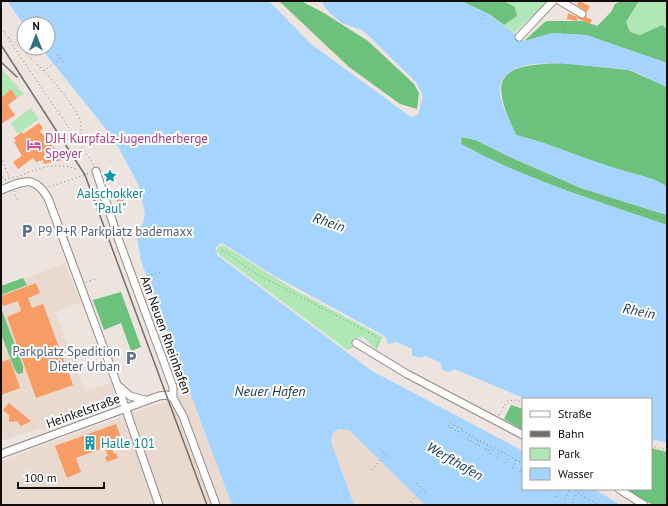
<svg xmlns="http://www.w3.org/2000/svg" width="668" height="506" font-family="'PT Sans',sans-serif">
<rect width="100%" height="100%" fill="#ede4df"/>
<path fill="#e9d9cf" d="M65,263L81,302L55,312L85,391L111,383L115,398L112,404L93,412L43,431L42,428L1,441V288Z
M191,392L232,505H1V461Z
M344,429L349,430L425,505H354L331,442L333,432Z"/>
<path fill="#b0e7b7" d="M504,1H548L514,33L504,25L517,16L515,7Z
M639,1H667V29L661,25L640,35L630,32L626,22Z
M1,68L24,94L17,98L11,89L1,98Z
M31,108L39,119L18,134L11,123Z
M223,245L293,289L383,337L377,350L362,336L355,339L352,348L347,350L220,255L217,251L218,247Z"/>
<path fill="#6cc17c" d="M279,1H301L324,13L368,41L414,84L419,93L417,109L400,104L349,67Z
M461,1H504L515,7L517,16L504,25L489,14Z
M621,1H639L626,22L630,32L640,35L662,25L667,29V63L586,35L553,33L524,41L546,21H583L597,26L611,12L615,4Z
M562,63L629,70L667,87V187C653,177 637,175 621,170C586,160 552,144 516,135C488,76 498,65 562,63Z
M461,137L476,140L508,156L581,188L667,215V225C597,201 526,180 461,144Z
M23,278L27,285L1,295V286Z
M121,292L141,347L131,351L121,323L104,330L93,300Z
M1,308L23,366V373L18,374L15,370L1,334Z
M511,405L523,409V430L504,419Z
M651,448L667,452V505H653L625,489H651Z"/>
<path fill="#a5d4ff" d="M7,1H269L311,44L411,117L418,115L423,96L416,82L369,36L362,30L342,23L333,16L325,8L322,1H461L489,14L524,41L553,33L586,35L667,63V87C655,82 639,72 628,70C618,68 608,68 598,67C576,65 510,54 501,83C496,99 510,120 516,135C552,144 586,160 621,170C637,175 653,177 667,187V215L581,188L508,156L476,140L463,137L460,139L461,144C526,180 597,201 667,225V443L651,439V399H526L454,369L449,372L442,370L441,363L426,356C421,358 418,358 412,355V349L397,342L388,344L385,336L273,275L222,243L216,247L217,255L372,371L523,451V489H594L621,505H425L349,430L340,429L333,432L331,442L354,505H232L141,261L136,231L143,224L145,213L138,184L114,139L41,48H48V24L24,25Z"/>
<path fill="#f69c64" d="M579,1L590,6L587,12L577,5Z
M568,13L580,18L586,17L592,20L590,24L577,18V21L567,19Z
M11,89L17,98L8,105L15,115L1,124V98Z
M39,123L43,128L40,131L55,149H58L62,160L44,164L43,160L36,162L33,158L18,169L13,162L22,156L14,142L16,141L14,138L22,132L23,134Z
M124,193L126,198L123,200L124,204L119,206L115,196Z
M36,283L40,293L28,298L32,308L43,304L73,385L36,398L7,317L21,311L18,301L3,306L1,300V296Z
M10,359L20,388L1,395V362Z
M9,403L31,421L21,426L17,421L9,422V415L3,410Z
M116,424L122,441L111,445L114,454L116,453L118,458L107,462L105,457L108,456L105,447L76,458L81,472L67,478L55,446Z"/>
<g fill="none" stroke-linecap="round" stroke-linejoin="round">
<defs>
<path id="minor" d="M560,1L582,14
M519,37L553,1
M96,171L119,241L173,387V398L183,416L216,505
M1,190C23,181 34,174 48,198L117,384L159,505
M356,343L407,374L523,435
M120,387L130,396L145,400
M1,454L159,396L167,395L173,398
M619,489L644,505"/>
</defs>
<use href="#minor" stroke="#918984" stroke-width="9"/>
<path stroke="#8a8481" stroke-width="1" stroke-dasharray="1 3" stroke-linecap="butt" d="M283,1L314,32
M482,19L489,3
M562,21L565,37
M1,28L94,165
M8,37C27,53 77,101 81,125C82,131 80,138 79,144
M57,55L63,63
M44,71L60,59
M1,95L2,94
M468,142L544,178L667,220
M1,157L9,177
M1,173L4,180
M17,177C36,169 56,161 76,169
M1,181L14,177
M49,187L90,173
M14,191L18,202
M222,250L255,273L379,338L376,348
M140,279L160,272
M86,282L96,279
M499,415L507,401L516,400L523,402
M448,426L450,423L463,430L462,431L523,463
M450,428L452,425
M452,429L454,426
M455,431L457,427
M458,432L460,429
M461,436L463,433
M467,439L469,435
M470,441L472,437
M473,443L475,439
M476,445L478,440
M479,446L481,442
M651,446L667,450
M380,449L391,459
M485,449L487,445
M488,451L490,447
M490,454L493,448
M497,458L500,452
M505,463L509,457
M512,468L516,460
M372,470L385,454
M520,472L523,466
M416,483L426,494
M571,489L599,505
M549,491L550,489
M556,497L560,489
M565,499L570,489
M572,503L577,493
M408,505L422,490
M580,505L585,497
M591,505L593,502
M665,505L667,501"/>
<use href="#minor" stroke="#fff" stroke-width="7"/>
<path stroke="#746e6b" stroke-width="1.5" d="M1,45L85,175L207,505
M1,62L17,77"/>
</g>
<defs>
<symbol id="hotel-bare" viewBox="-9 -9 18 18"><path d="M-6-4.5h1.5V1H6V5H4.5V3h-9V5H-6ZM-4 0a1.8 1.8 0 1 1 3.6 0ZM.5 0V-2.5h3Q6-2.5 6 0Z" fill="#d1479c" stroke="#fff" stroke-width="2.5" paint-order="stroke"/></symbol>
<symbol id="sight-bare" viewBox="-9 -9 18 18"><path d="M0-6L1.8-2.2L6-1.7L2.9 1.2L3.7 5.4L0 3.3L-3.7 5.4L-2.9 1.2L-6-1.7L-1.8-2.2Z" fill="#0f9aa8" stroke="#fff" stroke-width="2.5" paint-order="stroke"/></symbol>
<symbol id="parking-bare" viewBox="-9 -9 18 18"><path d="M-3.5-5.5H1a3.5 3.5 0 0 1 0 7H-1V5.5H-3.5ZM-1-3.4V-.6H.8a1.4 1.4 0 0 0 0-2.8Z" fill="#5c6f8a" stroke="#fff" stroke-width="2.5" paint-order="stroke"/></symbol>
<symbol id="building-bare" viewBox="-9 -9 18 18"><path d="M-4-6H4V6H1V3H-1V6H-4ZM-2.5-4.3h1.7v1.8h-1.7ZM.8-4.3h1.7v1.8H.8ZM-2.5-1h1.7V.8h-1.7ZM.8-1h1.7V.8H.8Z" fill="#0f9aa8" stroke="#fff" stroke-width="2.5" paint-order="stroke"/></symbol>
</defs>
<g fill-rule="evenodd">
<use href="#hotel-bare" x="24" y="135" width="20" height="20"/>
<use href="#sight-bare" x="100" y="166" width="20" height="20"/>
<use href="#parking-bare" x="17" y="221" width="20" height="20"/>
<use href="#parking-bare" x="121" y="348" width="20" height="20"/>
<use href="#building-bare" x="80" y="433" width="20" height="20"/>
</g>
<g text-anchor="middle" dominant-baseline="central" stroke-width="4" stroke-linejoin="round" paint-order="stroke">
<g font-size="13" fill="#b23c85" stroke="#fff" text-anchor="start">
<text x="45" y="138">DJH Kurpfalz-Jugendherberge<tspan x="45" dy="15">Speyer</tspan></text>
</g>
<g font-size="13" fill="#0d838f" stroke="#fff">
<text x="110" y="193">Aalschokker<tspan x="110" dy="15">"Paul"</tspan></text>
<text x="101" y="443" text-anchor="start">Halle 101</text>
</g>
<g font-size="13" fill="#4e5e75" stroke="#fff" text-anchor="start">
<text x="38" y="231">P9 P+R Parkplatz bademaxx</text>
<text x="120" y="351" text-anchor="end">Parkplatz Spedition<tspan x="120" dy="15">Dieter Urban</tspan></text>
</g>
<g font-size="13" fill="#100d0c" stroke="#fff">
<text transform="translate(166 335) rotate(70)">Am Neuen Rheinhafen</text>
<text transform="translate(83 411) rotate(-20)">Heinkelstraße</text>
</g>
<g font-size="14" font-style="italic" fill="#163854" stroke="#fff">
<text transform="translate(329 222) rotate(19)">Rhein</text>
<text transform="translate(639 311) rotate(11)">Rhein</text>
<text x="270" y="391">Neuer Hafen</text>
<text transform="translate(455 461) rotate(30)">Werfthafen</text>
</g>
</g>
<rect width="668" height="506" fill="none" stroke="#100d0c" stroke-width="4"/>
<rect x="522" y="398" width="130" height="92" fill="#ffffff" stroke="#9f9e9e"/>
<rect x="530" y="411" width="20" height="6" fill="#ffffff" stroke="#9f9e9e"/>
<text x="558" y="418" font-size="12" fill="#100d0c">Straße</text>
<rect x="530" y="431" width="20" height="6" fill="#746e6b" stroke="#9f9e9e"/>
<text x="558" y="438" font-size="12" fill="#100d0c">Bahn</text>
<rect x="530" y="448" width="20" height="12" fill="#b0e7b7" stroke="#9f9e9e"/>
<text x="558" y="458" font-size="12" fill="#100d0c">Park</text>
<rect x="530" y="468" width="20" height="12" fill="#a5d4ff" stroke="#9f9e9e"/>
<text x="558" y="478" font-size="12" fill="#100d0c">Wasser</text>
<g transform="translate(36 36)"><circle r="19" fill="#ffffff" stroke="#9f9e9e"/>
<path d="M0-3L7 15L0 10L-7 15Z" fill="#2a717e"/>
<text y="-6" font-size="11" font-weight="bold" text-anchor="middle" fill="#100d0c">N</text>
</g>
<path d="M18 482v6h86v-6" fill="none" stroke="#100d0c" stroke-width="2"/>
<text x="24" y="482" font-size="12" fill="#100d0c" stroke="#ffffff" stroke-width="3" paint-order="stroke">100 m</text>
</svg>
